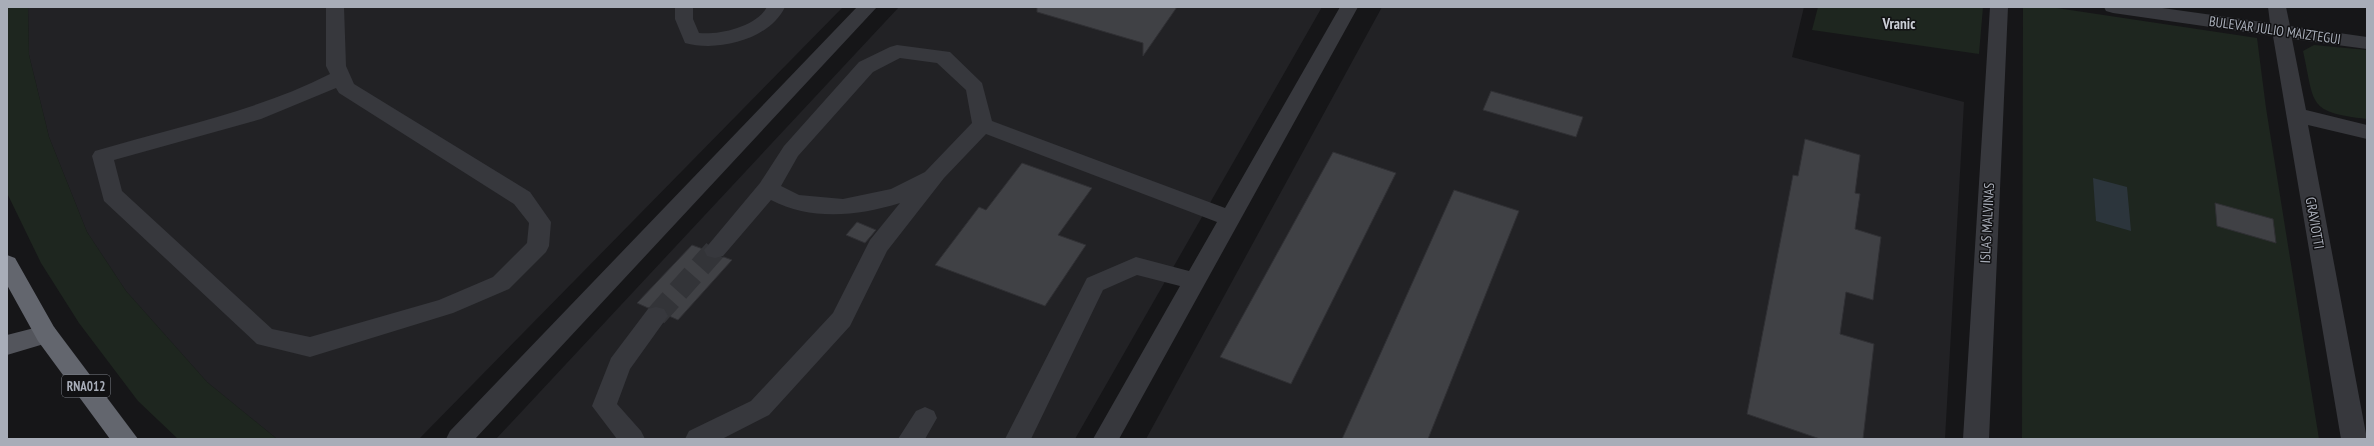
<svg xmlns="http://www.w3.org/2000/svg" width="2374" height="446" font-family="'PT Sans Narrow',sans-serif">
<rect width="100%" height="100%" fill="#161618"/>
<path fill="#222225" d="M28,7H843L419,439H277L207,382L126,291L87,232L49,137L29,55Z
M899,7H1322L1075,439H496Z
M1382,7H1804L1792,57L1964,102L1945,439H1146Z"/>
<path fill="#1e261f" d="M7,7H28L29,55L49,137L87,232L126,291L207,382L277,439H178L138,401L79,323L41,263L7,193Z
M1818,7H1983L1979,54L1812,30Z
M2023,7H2050L2257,38L2266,108L2319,439H2022Z
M2314,45L2367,50V119C2307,112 2315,105 2303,51Z"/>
<path fill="#2c353c" d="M2093,178L2127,187L2131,231L2096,221Z"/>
<path fill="#404145" stroke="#303034" d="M1037,7H1177L1143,56V43L1037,12Z
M1491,91L1583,117L1576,137L1483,110Z
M1805,139L1860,155L1855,193L1860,194L1855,229L1881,237L1873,300L1846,292L1840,334L1874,344L1863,439H1820L1747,414L1793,175L1798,176Z
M1333,152L1396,173L1291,384L1220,357Z
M1022,163L1092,188L1058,235L1086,245L1045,306L935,265L979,207L986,210Z
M1454,190L1519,211L1428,439H1342Z
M2215,203L2273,219L2276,243L2217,226Z
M857,222L876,230L865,243L846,235Z
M692,245L703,249L707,257L715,259L724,257L732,260L678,320L669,316L664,308L656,306L648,308L637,303Z"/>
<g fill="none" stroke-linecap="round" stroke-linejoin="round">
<path stroke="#333438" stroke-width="22" stroke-dasharray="22 11" stroke-linecap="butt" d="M656,316L715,250"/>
<path fill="#37383d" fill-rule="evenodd" d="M326,7H344L346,66L354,84L530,192L551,222L549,246L546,252L509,289L453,313L310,357L257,344L104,201L92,156L95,151C175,127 255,112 330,74L326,66ZM336,88L339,93L514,204L529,223L527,243L493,277L439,300L310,337L272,329L122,191L114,160L261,119Z
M675,7H693V19L699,33C719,35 756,27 767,7H785C769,40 718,52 685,43L675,19Z
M857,7H877L475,439H446L450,431Z
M1340,7H1358L1119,439H1093L1180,286L1137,275L1103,290L1031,439H1005L1087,278L1136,257L1189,271L1217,222L986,134L944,178L887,251L850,326L769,415L722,439H685L689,431L751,401L833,313L870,240L900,203C858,216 811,221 771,200L723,256L715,258L707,256L704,250L760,183L784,146L859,62L890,47L897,45L950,52L982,83L992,121L1225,208ZM900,58L937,63L966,90L972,123L925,172L891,189L843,199L799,195L781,186L798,156L873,72Z
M1990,7H2008L1989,439H1963Z
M2104,7H2155L2270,23L2268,7H2286L2290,26L2367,37V49L2292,39L2306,110L2367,125V139L2308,125L2367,439H2341L2273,36L2113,13L2106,11Z
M656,307L664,309L668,316L630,369L617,404L641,431L645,439H617L592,406L611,358L648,309Z
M925,407L934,411L937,418L925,439H898L916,411Z"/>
<path fill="#53555c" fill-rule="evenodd" d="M46,325L54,327L58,334L54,341L7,355V335Z"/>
<path fill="#63666e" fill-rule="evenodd" d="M7,255L15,258L54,327L138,439H110L38,341L7,285Z"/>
</g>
<g text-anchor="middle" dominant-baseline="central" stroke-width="3" stroke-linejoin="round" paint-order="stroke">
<rect fill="#111113" stroke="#7b7e86" stroke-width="1" x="62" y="375" width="48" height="22" rx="3"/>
<g font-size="13" font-weight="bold" fill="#a8adb8">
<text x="86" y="386">RNA012</text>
</g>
<g font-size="14" fill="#a8adb8" stroke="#111113">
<text transform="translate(2275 30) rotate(8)">BULEVAR JULIO MAIZTEGUI</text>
<text transform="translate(1987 223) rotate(-87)">ISLAS MALVINAS</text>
<text transform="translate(2315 223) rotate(80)">GRAVIOTTI</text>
</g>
<g font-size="15" font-weight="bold" fill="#c9ccd4" stroke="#111113">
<text x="1899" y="23">Vranic</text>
</g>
</g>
<rect width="2374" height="446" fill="none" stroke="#a8adb8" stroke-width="16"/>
</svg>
